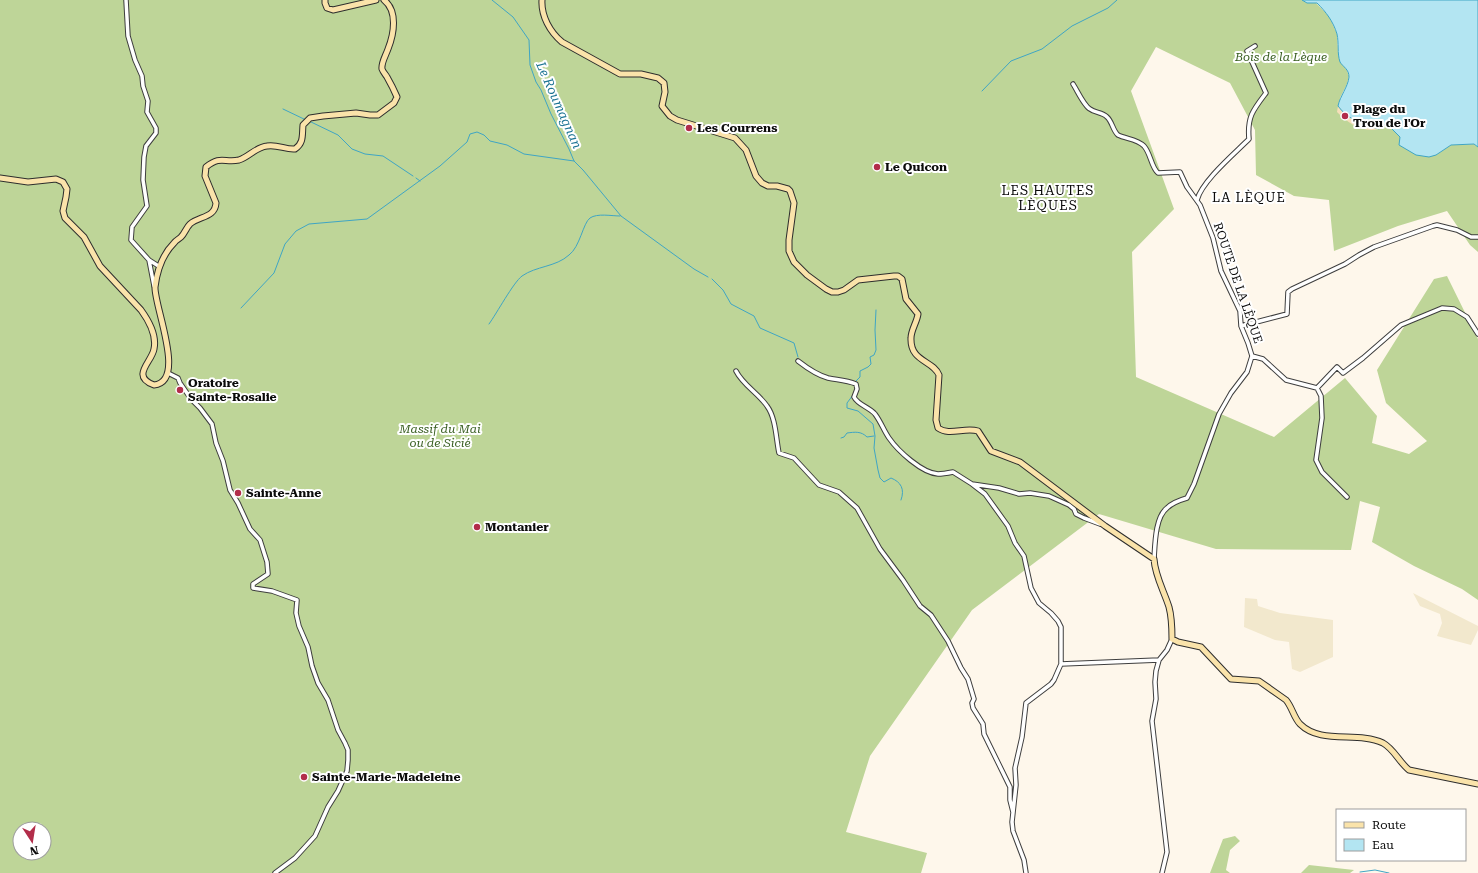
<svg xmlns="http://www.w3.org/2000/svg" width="1478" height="873" font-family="'Roboto Serif',serif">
<rect width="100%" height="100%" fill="#fef7eb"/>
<path fill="#f2e8cd" d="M1413,593L1478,626V630L1471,645L1437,636L1442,623L1440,614L1420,606Z
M1245,598L1257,599L1258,606L1280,613L1333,620V657L1300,672L1292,669L1289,642L1275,640L1244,627Z"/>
<path fill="#bed598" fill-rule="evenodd" d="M0,0H1302L1307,3H1316L1329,16L1337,34L1338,53L1346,68L1349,76L1347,84L1340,98L1390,127L1400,137L1436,155L1451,145L1474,144L1478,147V252L1470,245L1447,211L1398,226L1334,251L1329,200L1294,196L1256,175L1255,130L1230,83L1156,47L1131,91L1174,209L1132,252L1136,377L1274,437L1345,378L1377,416L1372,443L1409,454L1427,441L1386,403L1377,370L1434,279L1447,276L1478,339V600L1462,589L1414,566L1372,542L1380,507L1360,501L1351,550L1216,549L1099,514L972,610L870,756L846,832L927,853L921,873H0ZM20,829H44V853H20Z
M1235,836L1240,841L1230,850L1226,870L1230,873H1210L1223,839Z
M1309,865L1354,870L1350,873H1301Z"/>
<path fill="#f6dfba" d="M1338,106C1347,118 1365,125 1379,129C1362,133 1348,123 1337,112Z"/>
<path fill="#b3e5f2" stroke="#3fa5c4" d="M1302,0H1478V147L1474,144L1451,145L1436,155L1429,157L1416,155L1399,145L1400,137L1390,127L1385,124L1379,129C1363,124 1348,120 1338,106C1340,96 1348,87 1349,77C1349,69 1343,67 1340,62C1337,53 1339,43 1337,34C1333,21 1326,12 1317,3H1307Z"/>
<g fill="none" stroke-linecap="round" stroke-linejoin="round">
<path stroke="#3fa5c4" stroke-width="1" d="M492,0L513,17L529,40L530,65L536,82L541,90L551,114L569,149L574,161L583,170L621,216L694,269L708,277
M982,91L1011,61L1042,49L1072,26L1108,8L1117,0
M283,109L306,120
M309,121L338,135L352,149L365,154L383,156L413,176
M416,178L420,181
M712,279L723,290L731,304L754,316L760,328L794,343L798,357
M241,308L274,273L285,244L296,231L309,224L367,219L440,166L467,142L470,134L477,132L484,135L490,141L507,145L524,154L574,161
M489,324C497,313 513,283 522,276C536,266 556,267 569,255C580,247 583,223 590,218C597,213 612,216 620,216
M855,382L860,377V371L868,367L871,364L870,357L874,355L876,350L875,330L876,310
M853,395L847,403V408L858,411L873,424L875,436L874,448L878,470L880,478L884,482L891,478C901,482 905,489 901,500
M841,438L844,437L847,433C855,432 861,431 867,437L874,436
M1360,872L1375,870L1389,873"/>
<defs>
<path id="street" d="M126,0L128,36L135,60L142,76L143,86L148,101L147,112L156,128V133L146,146L144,157L143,180L147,206L132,227L131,240L149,260L160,267
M1073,84C1077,90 1084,106 1090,109C1095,113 1102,112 1107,117C1112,121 1113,131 1118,135C1126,139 1137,139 1144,146C1151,154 1151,167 1158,173L1180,172L1187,187L1200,205L1213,238L1221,271L1240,311L1241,326L1248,343L1252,356L1247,372L1231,393L1219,414L1194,484L1187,498C1180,500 1172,503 1167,508C1155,517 1155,545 1154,559
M1197,200C1202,181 1234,154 1249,139C1247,117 1253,110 1266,93L1248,53L1247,51L1255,46
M149,260L154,286
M1241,326L1287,314L1288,292L1292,289L1345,264L1359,255L1374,247L1433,226L1437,225L1457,230L1471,237H1478
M1252,356L1263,359L1286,380L1317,388L1337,367L1343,373L1363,358L1401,325L1442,308L1454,309L1467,317L1478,334
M798,361C807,368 817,375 828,378C838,380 846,380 856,384L857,389L854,397C858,405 869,407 875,414C881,422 884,431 889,438C898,451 922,473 938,474C943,474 948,473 953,472L972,484L999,488L1019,494L1030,493L1049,496L1069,505L1074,509L1076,514L1084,518L1100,524
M736,371C743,385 758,393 767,406C776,418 776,439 779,453L794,458L819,485L839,492L857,508L880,549L903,580L920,606L931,615L948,641L961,668L968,679L974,699L972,703L973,708L983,724L984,734L1010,787V800L1013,812
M168,373L178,378L180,383L191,399L200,408L212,424L216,443L223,461L230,490L238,503L250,529L260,540L267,562L268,574L253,584V588L272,591L297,600L296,613L299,626L308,647L312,666L318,683L328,700L338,730L345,743L348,750V760L347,771L338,791L328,807L315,836L295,858L275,873
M1317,388L1321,396L1322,418L1316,460L1322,472L1347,497
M972,484L985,494L1008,526L1015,543L1024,556L1031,588L1039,603L1051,613L1058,621L1061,627V664L1054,680L1051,684L1026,703L1022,737L1015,768L1016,785L1012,822L1013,831L1024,860L1026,873
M1061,664L1159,660
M1162,873L1167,852L1152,721L1156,699L1155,682L1156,671L1159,660L1167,650L1172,639"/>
<path id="secondary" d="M325,0V3L327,8L333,10L376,0
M542,0C541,16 550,32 562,42L620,74H641L658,78L664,83L665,92L662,106L670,116L677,120L735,138L746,150L756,176L762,183L768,186H777L788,189L790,191L794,203L789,240V251L794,262L807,275L826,289L832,292H838L844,290L858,280L894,276H898L902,279L906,299L918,314C917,322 911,330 911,338C910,362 933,360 939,375L936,420L938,428C949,436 965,427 978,431L991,451L1020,462L1105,526L1154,559C1155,576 1164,591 1169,607C1172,618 1172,628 1172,639L1178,642L1201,647L1231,679L1259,681L1286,700C1292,707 1294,718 1300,724C1321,745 1357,731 1383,743C1394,749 1399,762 1409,770L1478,784
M0,178L28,182L56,179L63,182L67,189L66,197L63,211L65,218L84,237L100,266L141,310C149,321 157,335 154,349C152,362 130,376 154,385C187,382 154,306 155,287C157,271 163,254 174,243C176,240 179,239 181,237C185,233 186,228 190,224C199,216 215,218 216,203L205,176L206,167C221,155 224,163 239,160C249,157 256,147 267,146C277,144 286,150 295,149C304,143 302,135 303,125L310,118L323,116L356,113L370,115H378L394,103L397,97C394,90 391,84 387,77C386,75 383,72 382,69C381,63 386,55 388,49C394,34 398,11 384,0"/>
</defs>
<use href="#street" stroke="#3e3e3e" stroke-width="5.5"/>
<use href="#secondary" stroke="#2d2d2d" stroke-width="7"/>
<use href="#street" stroke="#fff" stroke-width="3.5"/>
<use href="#secondary" stroke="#fae3aa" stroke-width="5"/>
</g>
<g fill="#b22d4a" stroke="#fff" stroke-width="1.5">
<circle cx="1345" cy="116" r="4"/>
<circle cx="689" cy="128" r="4"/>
<circle cx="877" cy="167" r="4"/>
<circle cx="180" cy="390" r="4"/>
<circle cx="238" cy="493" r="4"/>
<circle cx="477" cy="527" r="4"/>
<circle cx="304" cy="777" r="4"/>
</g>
<g text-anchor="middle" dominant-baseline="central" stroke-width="4" stroke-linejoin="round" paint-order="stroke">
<g font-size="12" font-style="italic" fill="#385e20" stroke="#fff">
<text x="1281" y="57">Bois de la Lèque</text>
<text x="440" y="429">Massif du Mai<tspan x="440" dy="14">ou de Sicié</tspan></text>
</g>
<g font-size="12" font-weight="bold" fill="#0b0b0b" stroke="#fff" text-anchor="start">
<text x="1353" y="109">Plage du<tspan x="1353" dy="14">Trou de l'Or</tspan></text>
<text x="697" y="128">Les Courrens</text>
<text x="885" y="167">Le Quicon</text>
<text x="188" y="383">Oratoire<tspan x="188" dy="14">Sainte-Rosalie</tspan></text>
<text x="246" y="493">Sainte-Anne</text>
<text x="485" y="527">Montanier</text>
<text x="312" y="777">Sainte-Marie-Madeleine</text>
</g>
<g font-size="12" fill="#0b0b0b" stroke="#fff">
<text transform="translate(1238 283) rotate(71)">ROUTE DE LA LÈQUE</text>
</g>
<g font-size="13" font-style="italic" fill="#1d7494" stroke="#fff">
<text transform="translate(559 105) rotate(66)">Le Roumagnan</text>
</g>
<g font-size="13" letter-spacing="1" fill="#0b0b0b" stroke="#fff">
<text x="1048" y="190">LES HAUTES<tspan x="1048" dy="15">LÈQUES</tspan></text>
<text x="1249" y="197">LA LÈQUE</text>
</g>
</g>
<rect x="1336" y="809" width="130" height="52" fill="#ffffff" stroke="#9d9d9d"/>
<rect x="1344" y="822" width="20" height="6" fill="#fae3aa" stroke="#9d9d9d"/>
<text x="1372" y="829" font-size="12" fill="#0b0b0b">Route</text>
<rect x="1344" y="839" width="20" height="12" fill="#b3e5f2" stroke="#9d9d9d"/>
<text x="1372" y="849" font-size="12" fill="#0b0b0b">Eau</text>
<g transform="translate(32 841) rotate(168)"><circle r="19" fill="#ffffff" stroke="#9d9d9d"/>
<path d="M0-3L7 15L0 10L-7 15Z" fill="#b22d4a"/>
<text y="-6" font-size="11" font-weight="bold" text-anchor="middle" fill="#0b0b0b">N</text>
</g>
</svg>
